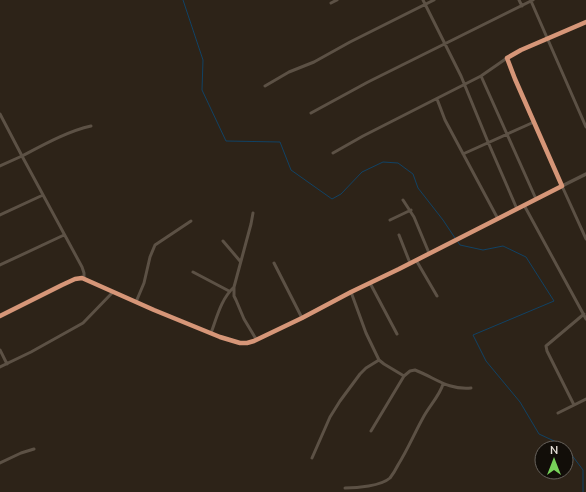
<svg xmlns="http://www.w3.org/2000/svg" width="586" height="492" font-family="'Nunito Sans',sans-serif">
<rect width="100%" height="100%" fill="#2d2318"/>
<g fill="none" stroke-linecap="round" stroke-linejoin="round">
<path stroke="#114264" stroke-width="1" d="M183,0L203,60L202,90L226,141L280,142L291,170L332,199L341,194L362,172L383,162L398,163L413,174L418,188L443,220L455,238
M458,242L460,245L483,250L503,246L526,257L554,301L473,335L486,361L520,402L539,434L565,446L583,470V492"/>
<path stroke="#5c5145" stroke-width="3" d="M423,0L461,76L488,142L517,209
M519,0L522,6
M531,1L586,127
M331,3L337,0
M481,76L536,199
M265,86L289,72L314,62L350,42L434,0
M437,99L445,120L498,219
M311,113L368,82L533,0
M0,114L22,156C43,145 68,131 91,126
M333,153L363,136L481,76L507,58
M463,154L534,122
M0,166L22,156L82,267L84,273V278
M562,186L586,239
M403,200L414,217L429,253
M524,205L586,319
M0,215L43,195
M390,220L411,210
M399,235L410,263
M223,241L240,261
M416,260L437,296
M274,263L302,318
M0,265L64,235
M193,272L229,291
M370,283L397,334
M234,287V296L236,300L244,319L256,339
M351,292L366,333L379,360L384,364L404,376
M136,302L144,283L150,257L155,245L191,221
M211,333C217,317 221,299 234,287L251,224L253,213
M0,350L7,364
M0,367L31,352L83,323L113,292
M574,405L547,351L546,346L584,314
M558,413L586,399
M371,431L404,376L410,371L415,370C436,378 447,390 471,388
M312,458L330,417L340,401L360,374L366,368L379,360
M0,463L21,453L34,449
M345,488C357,488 381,486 390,478C393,474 396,469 398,465C408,449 415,432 424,416C430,405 440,395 443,384"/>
<path stroke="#5c5145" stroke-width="3.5" d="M562,186L586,174"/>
<path stroke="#d69678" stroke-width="4.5" d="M0,316L62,285L75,279L82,278L154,310L220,337L240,343H247L254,341L302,318L351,292L399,269L562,186L515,79L507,58L521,50L586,22"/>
</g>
<g transform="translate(554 460)"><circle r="19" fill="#120e09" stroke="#67625c"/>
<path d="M0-3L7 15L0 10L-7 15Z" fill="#77d259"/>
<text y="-6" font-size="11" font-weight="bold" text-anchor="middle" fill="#e6e0d8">N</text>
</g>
</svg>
